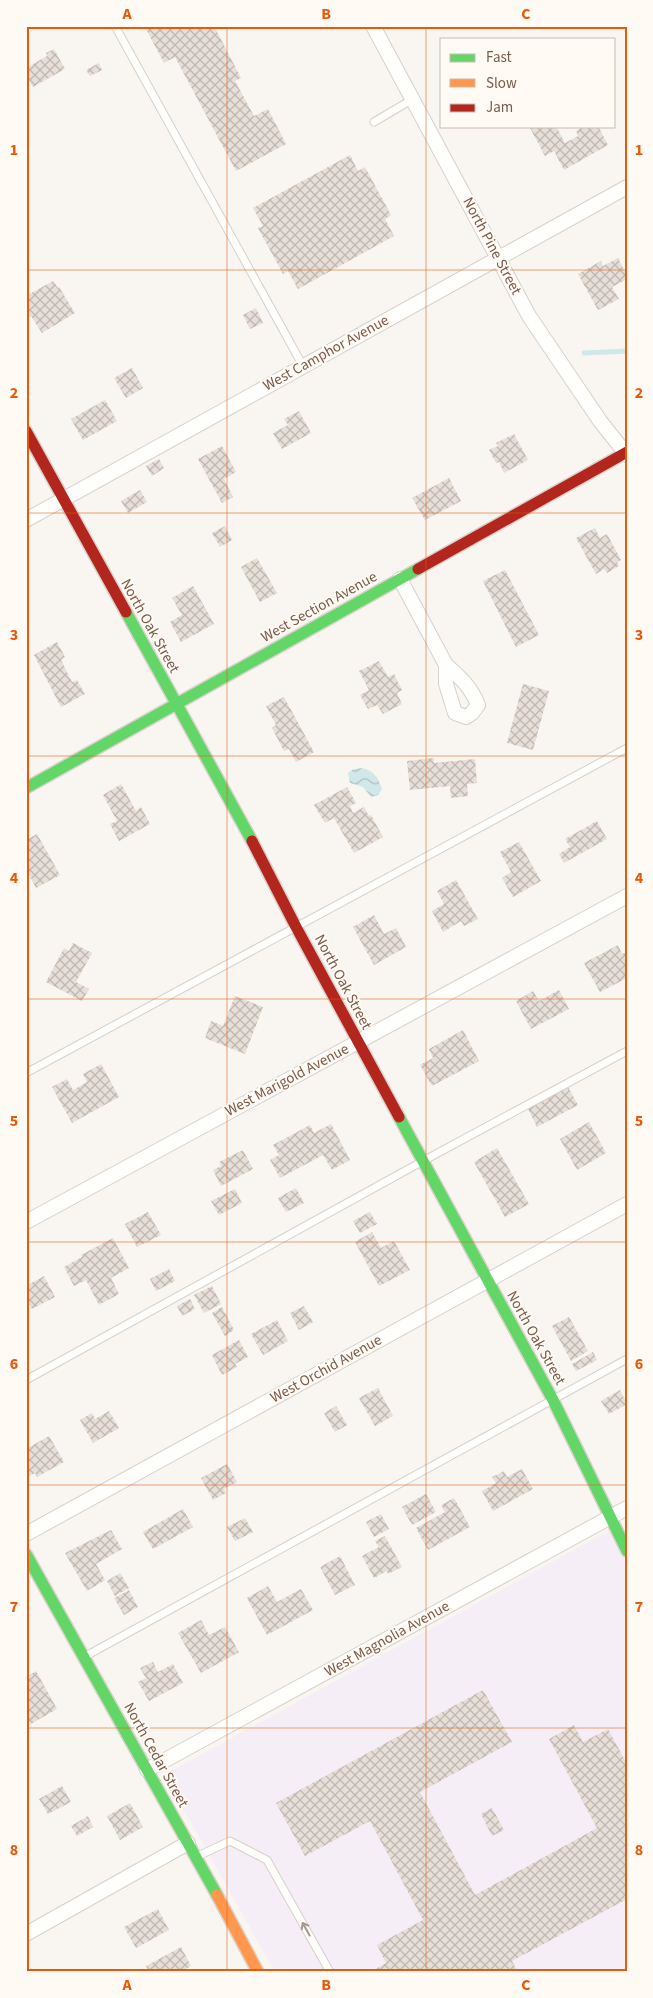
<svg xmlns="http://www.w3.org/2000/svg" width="653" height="1998" font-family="'Source Sans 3',sans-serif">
<defs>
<pattern id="water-waves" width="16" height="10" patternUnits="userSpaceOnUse" patternTransform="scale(1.25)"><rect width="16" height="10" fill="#d0e8ea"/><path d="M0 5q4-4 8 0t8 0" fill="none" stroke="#aebfc0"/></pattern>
<pattern id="building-cross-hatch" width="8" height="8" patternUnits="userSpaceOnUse" patternTransform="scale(1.25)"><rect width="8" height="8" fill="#e6ded7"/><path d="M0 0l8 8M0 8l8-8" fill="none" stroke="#bfb7b1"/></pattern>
</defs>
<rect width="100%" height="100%" fill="#f9f5f0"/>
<path fill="#f6eef6" d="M612,1529L627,1557V1972H275L164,1775Z"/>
<path fill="url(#water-waves)" d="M362,768C375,771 378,778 382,789L378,795L371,797L363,787L350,783L348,773L354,769Z"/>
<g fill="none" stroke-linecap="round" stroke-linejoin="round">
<path stroke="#d0e8ea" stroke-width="5" d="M584,353L627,351"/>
</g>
<path fill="url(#building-cross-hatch)" d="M151,26H214L241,78L235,81L254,116L268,109L286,144L236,171L175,57L164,63L146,29Z
M54,49L65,69L33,87L26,74V68L47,56L46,53Z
M99,63L102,70L90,76L86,70Z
M529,126H556L565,143L578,136L576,131L585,126H590L591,129L598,126L608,145L564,170L554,151L545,156Z
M350,155L358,171L365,167L391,215L385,219L394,236L298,289L288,271L283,274L258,228L263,226L253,208Z
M618,258L627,275V279L612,287L619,299L598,310L578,274L601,261L603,266Z
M53,281L58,288L59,287L75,313L42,333L31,316L29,317L26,311V296Z
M256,308L263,323L250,329L243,315Z
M132,368L143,388L126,398L114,378Z
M105,400L117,421L83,440L71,419Z
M299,411L311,433L282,449L273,433L288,425L284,419Z
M514,434L528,460L504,473L499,462L496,463L489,450L498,446L496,443Z
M222,446L236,472L224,479L233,497L222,503L198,459Z
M159,459L164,468L152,476L146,466Z
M449,478L461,501L425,520L412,498Z
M140,490L147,502L128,513L121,501Z
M225,526L232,540L220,547L212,533Z
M595,528L600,538L607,534L621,560L617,562L619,566L607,573L604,569L596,574L576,538Z
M257,558L277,593L260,602L241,567Z
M505,570L539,635L516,647L483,581Z
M193,586L214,624L181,642L170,622L182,615L172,598Z
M57,642L65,657L61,660L72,682L77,680L85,694L61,707L34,655Z
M379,661L388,677L394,674L402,690L397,693L402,704L383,714L377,705L368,709L360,695L369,690L359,671Z
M523,684L549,691L533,750L507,743Z
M284,697L314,752L296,762L289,749L284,751L272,728L276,725L266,706Z
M434,758V763L475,759L477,783L467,784L468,796L451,798L450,786L410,790L407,761Z
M121,784L136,811L141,807L150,824L119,841L110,824L117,821L103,795Z
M347,787L356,803L350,806L353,813L364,807L369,816L371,815L383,837L354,853L334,818L325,823L314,805Z
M597,821L607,839L564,863L559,854L570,847L565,839Z
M37,834L60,875L36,888L26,869V840Z
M519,842L541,881L513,897L502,878L511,872L500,852Z
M456,880L478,919L464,926L461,921L443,932L432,911L444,904L437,891Z
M374,915L384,934L396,928L406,947L374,965L353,927Z
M73,943L92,953L76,982L89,989L82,1001L46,982L64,948L69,951Z
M618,945L622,954L627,952V978L600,992L584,963Z
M559,990L569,1009L531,1029L516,1001L533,991L539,1001Z
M235,996L263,1007L245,1054L205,1038L211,1021L223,1026Z
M463,1030L479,1061L432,1086L420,1065L433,1058L429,1049Z
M101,1064L119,1097L72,1123L52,1087L67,1079L73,1090L87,1082L83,1074Z
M568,1087L578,1105L537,1127L528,1109Z
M589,1122L606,1153L577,1170L560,1139Z
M331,1124L350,1160L332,1170L323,1155L280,1178L270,1160L279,1155L273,1145L310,1125L314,1133Z
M497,1148L529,1204L505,1217L474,1162Z
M243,1150L253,1169L221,1186L213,1170L221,1166L219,1162Z
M296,1188L304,1203L286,1212L278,1198Z
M235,1189L242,1203L219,1215L211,1201Z
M148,1212L161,1235L137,1247L125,1224Z
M370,1212L377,1224L360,1233L353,1221Z
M372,1232L381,1248L394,1241L410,1270L379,1286L355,1242Z
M113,1238L129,1268L111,1278L119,1294L99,1305L86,1280L74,1286L64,1267L82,1257L81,1255Z
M169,1269L175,1281L156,1291L150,1279Z
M44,1276L55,1297L32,1309L26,1299V1286Z
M212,1286L221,1304L204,1313L194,1295Z
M190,1299L195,1309L182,1316L177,1306Z
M304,1306L313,1322L299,1330L290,1313Z
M222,1307L234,1330L225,1336L212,1313Z
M569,1317L588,1351L571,1361L552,1326Z
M277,1320L288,1341L263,1355L251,1334Z
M239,1340L248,1357L235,1364L237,1367L222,1375L212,1355Z
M593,1352L597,1360L576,1371L572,1364Z
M378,1388L393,1416L375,1426L359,1398Z
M620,1390L627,1404L609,1414L601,1401Z
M336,1406L347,1425L335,1432L324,1413Z
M109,1411L119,1428L93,1443L80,1420L92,1413L95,1419Z
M49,1436L64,1462L37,1477L35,1473L26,1478V1449Z
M227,1464L237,1482L224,1489L226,1493L213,1500L201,1478Z
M522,1469L533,1489L493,1511L482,1491L496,1483L492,1477L504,1471L507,1477Z
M426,1494L436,1512L412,1525L402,1507Z
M454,1498L470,1527L428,1550L416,1528L445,1512L441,1505Z
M183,1509L193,1527L153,1549L143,1532Z
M381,1514L389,1529L374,1537L366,1522Z
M245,1518L253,1532L235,1541L227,1527Z
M111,1530L122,1549L96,1564L105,1580L87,1591L65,1553Z
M385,1536L402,1567L388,1574L387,1571L374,1578L362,1556L379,1547L375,1541Z
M340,1556L355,1585L335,1595L320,1567Z
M120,1573L129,1588L115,1596L107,1581Z
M268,1586L277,1602L301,1589L313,1610L267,1635L247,1598Z
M129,1590L138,1607L124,1615L114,1598Z
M201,1620L209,1635L225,1627L239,1652L201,1673L178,1633Z
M153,1662L158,1672L173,1664L183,1683L149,1701L138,1682L146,1678L140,1668Z
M36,1671L57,1709L31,1724L26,1716V1677Z
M483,1690L512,1742L420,1792L475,1895L597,1828L549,1739L574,1725L583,1742L608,1729L627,1764V1899L512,1961L518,1972H370L386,1963L377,1945L423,1920L370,1821L305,1856L276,1803Z
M62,1786L71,1802L48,1814L39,1799Z
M130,1803L143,1827L120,1840L107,1816Z
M492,1808L504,1830L492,1836L481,1814Z
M88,1816L93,1827L77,1836L71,1826Z
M158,1909L169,1930L136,1948L124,1927Z
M181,1947L191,1966L181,1972H149L146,1966Z"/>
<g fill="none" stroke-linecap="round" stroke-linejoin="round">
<defs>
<path id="lane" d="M115,26L303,366
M374,122L413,99
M26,1073L627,748
M26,1380L423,1161L627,1051
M84,1657L627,1359
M196,1857L230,1841L267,1860L330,1972"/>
<path id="street" d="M373,26L529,316L600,421L627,455
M26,520L627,187
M400,579L446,665
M446,665C460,677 471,687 478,705L472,713L466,717L455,713L446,684Z
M26,1222L627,896
M26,1534L627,1204
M147,1770L627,1508
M26,1934L188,1843"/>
<path id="fast" d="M126,612L252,841
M26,788L418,569
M399,1117L553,1400L627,1551
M26,1554L217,1895"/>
<path id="slow" d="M217,1895L258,1972"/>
<path id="jam" d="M26,431L126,612
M418,569L627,452
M252,841L296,927L399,1117"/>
</defs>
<use href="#lane" stroke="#d7d1cb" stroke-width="9"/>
<use href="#street" stroke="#d7d1cb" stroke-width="16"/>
<use href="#fast" stroke="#d9d2cb" stroke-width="14"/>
<use href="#slow" stroke="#d9d2cb" stroke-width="14"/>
<use href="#jam" stroke="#d9d2cb" stroke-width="14"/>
<use href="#lane" stroke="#fefefd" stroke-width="7"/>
<use href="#street" stroke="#fefefd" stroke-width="14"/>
<use href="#fast" stroke="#63d668" stroke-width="11"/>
<use href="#slow" stroke="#ff974d" stroke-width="11"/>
<use href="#jam" stroke="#b3261e" stroke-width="11"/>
</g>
<defs><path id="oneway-shaft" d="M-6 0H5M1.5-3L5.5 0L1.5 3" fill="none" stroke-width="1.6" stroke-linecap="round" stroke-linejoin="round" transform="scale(1.25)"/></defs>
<use stroke="#a8958b" href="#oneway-shaft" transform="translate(306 1929) rotate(-119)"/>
<path fill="none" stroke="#e8590c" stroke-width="1" stroke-opacity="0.55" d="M227,26V1972M426,26V1972M26,270H627M26,513H627M26,756H627M26,999H627M26,1242H627M26,1485H627M26,1728H627"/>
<g text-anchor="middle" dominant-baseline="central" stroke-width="4" stroke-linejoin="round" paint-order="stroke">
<g font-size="15" fill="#7a5c4d" stroke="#fffaf3">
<text transform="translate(492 246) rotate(62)">North Pine Street</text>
<text transform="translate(326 353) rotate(-29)">West Camphor Avenue</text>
<text transform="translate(319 607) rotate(-29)">West Section Avenue</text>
<text transform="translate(150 626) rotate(61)">North Oak Street</text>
<text transform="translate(343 982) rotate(62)">North Oak Street</text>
<text transform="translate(287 1080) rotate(-28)">West Marigold Avenue</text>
<text transform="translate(536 1338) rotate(61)">North Oak Street</text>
<text transform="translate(326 1369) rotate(-29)">West Orchid Avenue</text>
<text transform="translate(387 1639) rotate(-29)">West Magnolia Avenue</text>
<text transform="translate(156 1755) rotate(61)">North Cedar Street</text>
</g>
</g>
<rect width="653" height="1998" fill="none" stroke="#fffaf3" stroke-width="55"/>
<rect x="440" y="38" width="175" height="90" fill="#fffaf3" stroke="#cabbb1"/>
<rect x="450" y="54" width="25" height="8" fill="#63d668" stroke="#cabbb1"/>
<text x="486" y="62" font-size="15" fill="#7a5c4d">Fast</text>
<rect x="450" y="79" width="25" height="8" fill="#ff974d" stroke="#cabbb1"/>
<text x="486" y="88" font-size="15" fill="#7a5c4d">Slow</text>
<rect x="450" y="104" width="25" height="8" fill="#b3261e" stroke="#cabbb1"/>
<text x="486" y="112" font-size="15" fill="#7a5c4d">Jam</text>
<rect x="28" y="28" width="598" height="1942" fill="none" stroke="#e8590c" stroke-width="2"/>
<g font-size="16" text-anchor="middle" font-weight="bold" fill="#e8590c">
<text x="127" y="19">A</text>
<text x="326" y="19">B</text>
<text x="526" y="19">C</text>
<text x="14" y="155">1</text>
<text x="639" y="155">1</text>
<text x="14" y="398">2</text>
<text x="639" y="398">2</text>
<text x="14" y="640">3</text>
<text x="639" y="640">3</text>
<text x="14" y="883">4</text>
<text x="639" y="883">4</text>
<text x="14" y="1126">5</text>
<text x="639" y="1126">5</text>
<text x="14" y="1369">6</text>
<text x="639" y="1369">6</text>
<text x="14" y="1612">7</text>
<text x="639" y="1612">7</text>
<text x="14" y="1855">8</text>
<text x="639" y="1855">8</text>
<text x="127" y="1990">A</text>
<text x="326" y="1990">B</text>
<text x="526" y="1990">C</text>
</g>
</svg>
